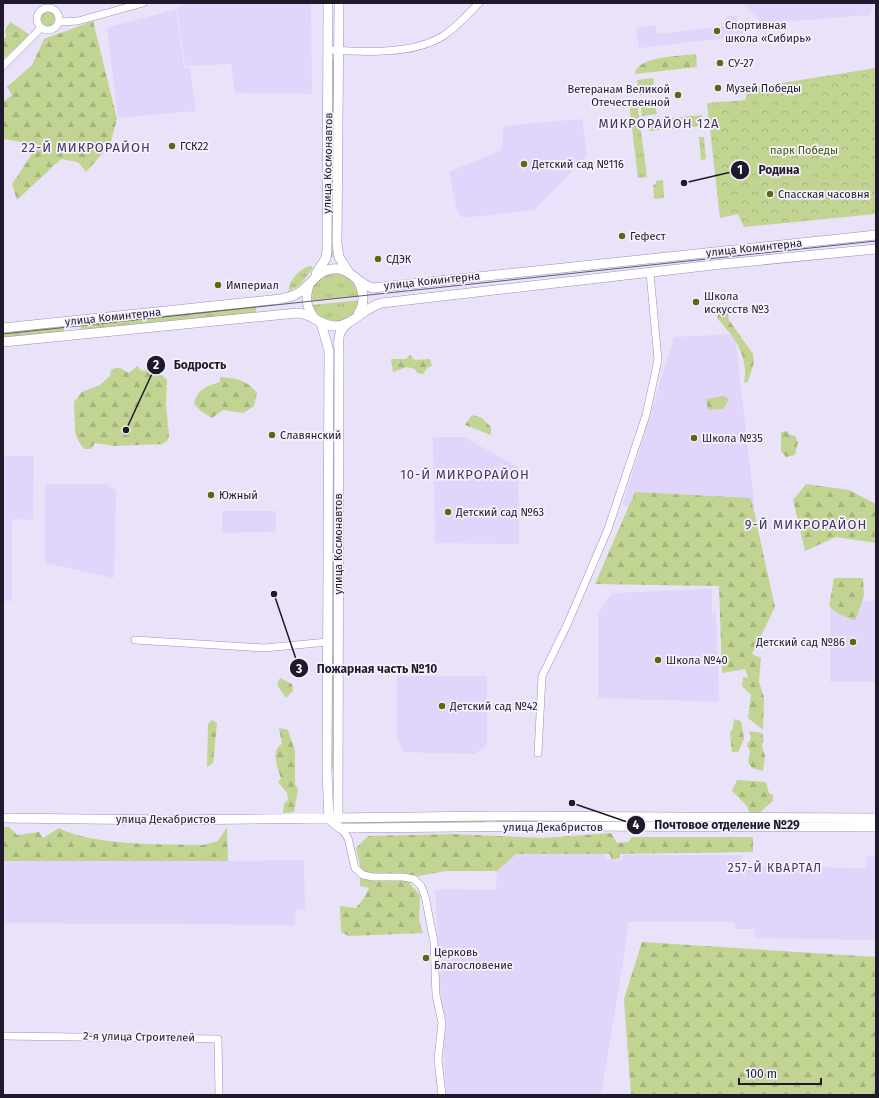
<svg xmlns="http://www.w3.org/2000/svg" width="879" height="1098" font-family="'Fira Sans',sans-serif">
<defs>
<pattern id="grass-tufts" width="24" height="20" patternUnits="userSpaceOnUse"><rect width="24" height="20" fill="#c2d492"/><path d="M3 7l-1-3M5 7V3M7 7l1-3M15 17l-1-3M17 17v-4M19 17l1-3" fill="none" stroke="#a6b57e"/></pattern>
<pattern id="forest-firs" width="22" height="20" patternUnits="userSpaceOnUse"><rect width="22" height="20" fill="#c2d492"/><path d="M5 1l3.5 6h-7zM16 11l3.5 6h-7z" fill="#a6b57e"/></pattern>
<pattern id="park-crowns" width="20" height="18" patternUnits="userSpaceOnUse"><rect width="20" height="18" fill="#c2d492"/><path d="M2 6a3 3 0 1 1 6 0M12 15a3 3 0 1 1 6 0" fill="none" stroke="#a6b57e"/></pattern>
</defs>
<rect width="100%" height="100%" fill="#eae2f9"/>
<path fill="#e2d5fb" d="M193,3H311L312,94L235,93L231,64L185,66L177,7Z
M742,3H874L870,15L782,22L770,31Z
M176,9L184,68H190L196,111L118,118L107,28Z
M737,15L738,25L743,24L744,36L639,48L636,27L655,25L657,34L726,26L725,17Z
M582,119L587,156L534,210L463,218L457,211L449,172L502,150L503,126Z
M735,334L757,528L641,521L623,504L674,337Z
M433,437H464L518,467L519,544L435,543Z
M3,456H34L33,520L12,519V601H3Z
M45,484H107L116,491L114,578L45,563Z
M222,511H276V532L222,533Z
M712,589V613H716L719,702L598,698V614L612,593Z
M830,600L876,601V682H830Z
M397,676H487V744L475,754L403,752L397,736Z
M516,854H604L608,860L611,861L621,860L623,855H741L742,866L865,868L867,856H876V940L754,938L755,929H735L734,922H628L623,963L601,1095H446L435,889L496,890L497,871Z
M3,859L228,861L304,860L305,910L296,909L295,925L3,923Z"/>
<path fill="url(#grass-tufts)" d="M41 19a7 7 0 1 1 14 0a7 7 0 1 1-14 0Z
M332,59H335L333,257H331Z
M653,78L654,83L650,86L649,94L639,95L637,80Z
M650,99L656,109L657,114L642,116L640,101Z
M637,102L647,177L638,178L629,103Z
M702,115L703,126L649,131L643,124V121Z
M699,137H704L706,159L701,160Z
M663,180L664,198L654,199L653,185L656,184V181Z
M311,266L313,268L300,285L289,291C288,281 301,267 311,266Z
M330,273C350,274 352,279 360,296L310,301C310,285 317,280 330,273Z
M360,300L353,314L340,322L327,321L317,315L311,305Z
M256,305V313L81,331V322Z
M64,324V333L3,339V331Z
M332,347H335L336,437L333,438Z
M332,455H336L334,593H330Z
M330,649H333L334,769H329Z
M352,820H486V823H352Z
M497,820H745V823H497Z"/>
<path fill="url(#forest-firs)" d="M93,21L117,119L110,145L86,172L78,162L61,159L17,200L12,184L38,145L3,139V102L12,95L7,87L32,65L44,39Z
M10,22L29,34L26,39L3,59V41L6,36L5,30Z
M696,54L697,67L635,74C636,56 682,56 696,54Z
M726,305L729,320L753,354L754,362L748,382L744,383C749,356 735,338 717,318L719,311Z
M410,355L415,360L430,359L432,366L427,368L423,374L417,373L415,369L407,367L393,372L391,359H406Z
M137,366L142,371L155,369L167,380L166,405L169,436L167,441L162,444L115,446L95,443L91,449H84L78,440L75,432L74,402L82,392L100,385L110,376L111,370C118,365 122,369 129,373Z
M220,377C236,378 247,380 257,393L254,406L243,413L223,410L212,418L202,412L194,404C197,389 207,386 220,382Z
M725,396L729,400L723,409L708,410L706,399Z
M472,415L482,418L491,427V435L465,425Z
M787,431L789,434L795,436L798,442L795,455L786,457L781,451V432Z
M806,484L849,490L876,504V543L836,537L805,551L793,500Z
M635,492L751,498L775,607L752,654L761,658L759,682L764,697L763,730L748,718L751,695L742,686L743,677L748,678L745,669L722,673L719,586L595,584Z
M834,578H863L864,596L855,621L837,613L829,606Z
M280,678L292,684L293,691L286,698L277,685Z
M734,719L741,721L744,739L738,752H732L730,732L733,729Z
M212,720L217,723L213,763L207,767L208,724Z
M279,728L288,730L295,751V784L298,789L294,812L283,813L284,804L288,800L287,793L278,782L281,779C278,768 270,751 282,744Z
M749,731L762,733L764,741L762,745L765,756L763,771L752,768L748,762L750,751L747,745L751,738Z
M737,780L766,782L769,793L773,795V801L758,814H750L747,806L732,791Z
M3,827H9L17,835L39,832L43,838L59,828C92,846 164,844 203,845L218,841L227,827L228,861H3Z
M611,833L617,843L628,842L632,837H753V852L620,854V858L611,860L610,854H516L497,871H446L414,877L410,884L420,895L419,920L423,933L349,936L341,932L340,906L356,908L364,898L369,888L360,886V865L356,848L368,836L452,834L543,838Z
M642,942L876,957V1095H631L624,999Z"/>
<path fill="url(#park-crowns)" d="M876,68V214L744,227L738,214L720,218L707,103L745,100L749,88Z"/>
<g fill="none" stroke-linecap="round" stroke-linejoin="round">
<defs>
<path id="street" d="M37 19a11 11 0 1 1 22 0a11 11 0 1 1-22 0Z
M60,22L78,21L143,3
M329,50C363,52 413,55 443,36C457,27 468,14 479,3
M3,66L41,28
M135,640L264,648L328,642
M538,753L542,676L567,625L608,529L646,415L658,360L650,273
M339,826L348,838L355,868L363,875L373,877H403L414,879L421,886L425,896L434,942L436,995L442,1023L438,1059L442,1095
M3,1036L218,1039L219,1095"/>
<path id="secondary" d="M339,3L337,244L339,257L349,273
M316,274L326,258L327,251L328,3
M309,285C305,297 306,306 313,316
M358,314C365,304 364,292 358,281
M321,323L329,351L327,772L329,819
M3,328L281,299C286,297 293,297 298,293C313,285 318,266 339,269C353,271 359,285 373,288L876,235
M3,342L297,313C312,313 320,326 335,326C353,326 364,307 382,303L722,264L876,249
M3,818L166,820L491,816L876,818
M338,818L339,351C338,339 338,331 348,323
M329,819L340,828H357L564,826L876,827"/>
</defs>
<use href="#street" stroke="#9e8cbf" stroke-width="8"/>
<use href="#secondary" stroke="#9e8cbf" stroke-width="10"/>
<use href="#street" stroke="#fff" stroke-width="7"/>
<use href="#secondary" stroke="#fff" stroke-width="9"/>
<path stroke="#625a6f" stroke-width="1" d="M3,334L876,241"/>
</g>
<g fill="#586914" stroke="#f5f2fd" stroke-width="1.5">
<circle cx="717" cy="31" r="4"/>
<circle cx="720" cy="63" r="4"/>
<circle cx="718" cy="88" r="4"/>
<circle cx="678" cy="95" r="4"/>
<circle cx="172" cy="146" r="4"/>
<circle cx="524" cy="164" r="4"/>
<circle cx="770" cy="194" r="4"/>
<circle cx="622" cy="236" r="4"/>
<circle cx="378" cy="259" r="4"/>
<circle cx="218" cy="285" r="4"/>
<circle cx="696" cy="302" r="4"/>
<circle cx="272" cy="435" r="4"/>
<circle cx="694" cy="438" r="4"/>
<circle cx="211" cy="495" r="4"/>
<circle cx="448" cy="512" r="4"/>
<circle cx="853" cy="642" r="4"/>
<circle cx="658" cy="660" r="4"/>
<circle cx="442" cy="706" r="4"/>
<circle cx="426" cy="958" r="4"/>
</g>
<g text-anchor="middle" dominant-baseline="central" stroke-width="3.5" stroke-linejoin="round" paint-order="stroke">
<g font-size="11" fill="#20192c" stroke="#f5f2fd" text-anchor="start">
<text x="725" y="25">Спортивная<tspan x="725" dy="13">школа «Сибирь»</tspan></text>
<text x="728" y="63">СУ-27</text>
<text x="726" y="88">Музей Победы</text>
<text x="670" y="89" text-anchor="end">Ветеранам Великой<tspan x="670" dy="13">Отечественной</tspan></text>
<text x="180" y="146">ГСК22</text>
<text x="532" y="164">Детский сад №116</text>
<text x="778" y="194">Спасская часовня</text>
<text x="630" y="236">Гефест</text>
<text x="386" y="259">СДЭК</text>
<text x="226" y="285">Империал</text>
<text x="704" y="296">Школа<tspan x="704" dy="13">искусств №3</tspan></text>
<text x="280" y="435">Славянский</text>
<text x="702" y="438">Школа №35</text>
<text x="219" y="495">Южный</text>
<text x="456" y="512">Детский сад №63</text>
<text x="845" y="642" text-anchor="end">Детский сад №86</text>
<text x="666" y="660">Школа №40</text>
<text x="450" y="706">Детский сад №42</text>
<text x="434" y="952">Церковь<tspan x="434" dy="13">Благословение</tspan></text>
</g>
<g font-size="11" fill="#485802" stroke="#f5f2fd">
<text x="804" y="150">парк Победы</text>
</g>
<g font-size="11" fill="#20192c" stroke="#f5f2fd">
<text transform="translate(328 163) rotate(-89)">улица Космонавтов</text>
<text transform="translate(754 248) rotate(-6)">улица Коминтерна</text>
<text transform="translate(432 281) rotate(-6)">улица Коминтерна</text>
<text transform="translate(113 317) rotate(-6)">улица Коминтерна</text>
<text transform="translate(338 544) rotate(-90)">улица Космонавтов</text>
<text x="166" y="819">улица Декабристов</text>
<text x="553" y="827">улица Декабристов</text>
<text transform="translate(139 1037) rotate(1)">2-я улица Строителей</text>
</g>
<g font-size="12" letter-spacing="1" fill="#453360" stroke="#f5f2fd">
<text x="775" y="868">257-Й КВАРТАЛ</text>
</g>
<g font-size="13" letter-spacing="1" fill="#453360" stroke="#f5f2fd">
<text x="659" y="123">МИКРОРАЙОН 12А</text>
<text x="86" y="147">22-Й МИКРОРАЙОН</text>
<text x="465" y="474">10-Й МИКРОРАЙОН</text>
<text x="806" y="524">9-Й МИКРОРАЙОН</text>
</g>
</g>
<path fill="none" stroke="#20192c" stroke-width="1.5" d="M684 183L740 170M126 430L156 365M274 594L299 668M572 803L636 825"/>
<g fill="#20192c" stroke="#f5f2fd" stroke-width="1.5">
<circle cx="684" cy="183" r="4"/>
<circle cx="126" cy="430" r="4"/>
<circle cx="274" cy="594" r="4"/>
<circle cx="572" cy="803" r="4"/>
<circle cx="740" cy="170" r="10"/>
<circle cx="156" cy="365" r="10"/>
<circle cx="299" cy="668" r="10"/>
<circle cx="636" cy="825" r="10"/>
</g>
<g font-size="12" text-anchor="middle" font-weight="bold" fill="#fff">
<text x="740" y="174">1</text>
<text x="156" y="369">2</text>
<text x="299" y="673">3</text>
<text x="636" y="829">4</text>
</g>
<g font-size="12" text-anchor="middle" font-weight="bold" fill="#20192c" stroke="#f5f2fd" stroke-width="3.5" stroke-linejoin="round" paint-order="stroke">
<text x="779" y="174">Родина</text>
<text x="200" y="369">Бодрость</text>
<text x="377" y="673">Пожарная часть №10</text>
<text x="727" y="829">Почтовое отделение №29</text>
</g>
<rect width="879" height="1098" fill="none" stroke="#20192c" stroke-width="8"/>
<path d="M739 1078v6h82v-6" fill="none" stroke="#20192c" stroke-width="2"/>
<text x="745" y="1078" font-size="12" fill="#20192c" stroke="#f5f2fd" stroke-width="3" paint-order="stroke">100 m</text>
</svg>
